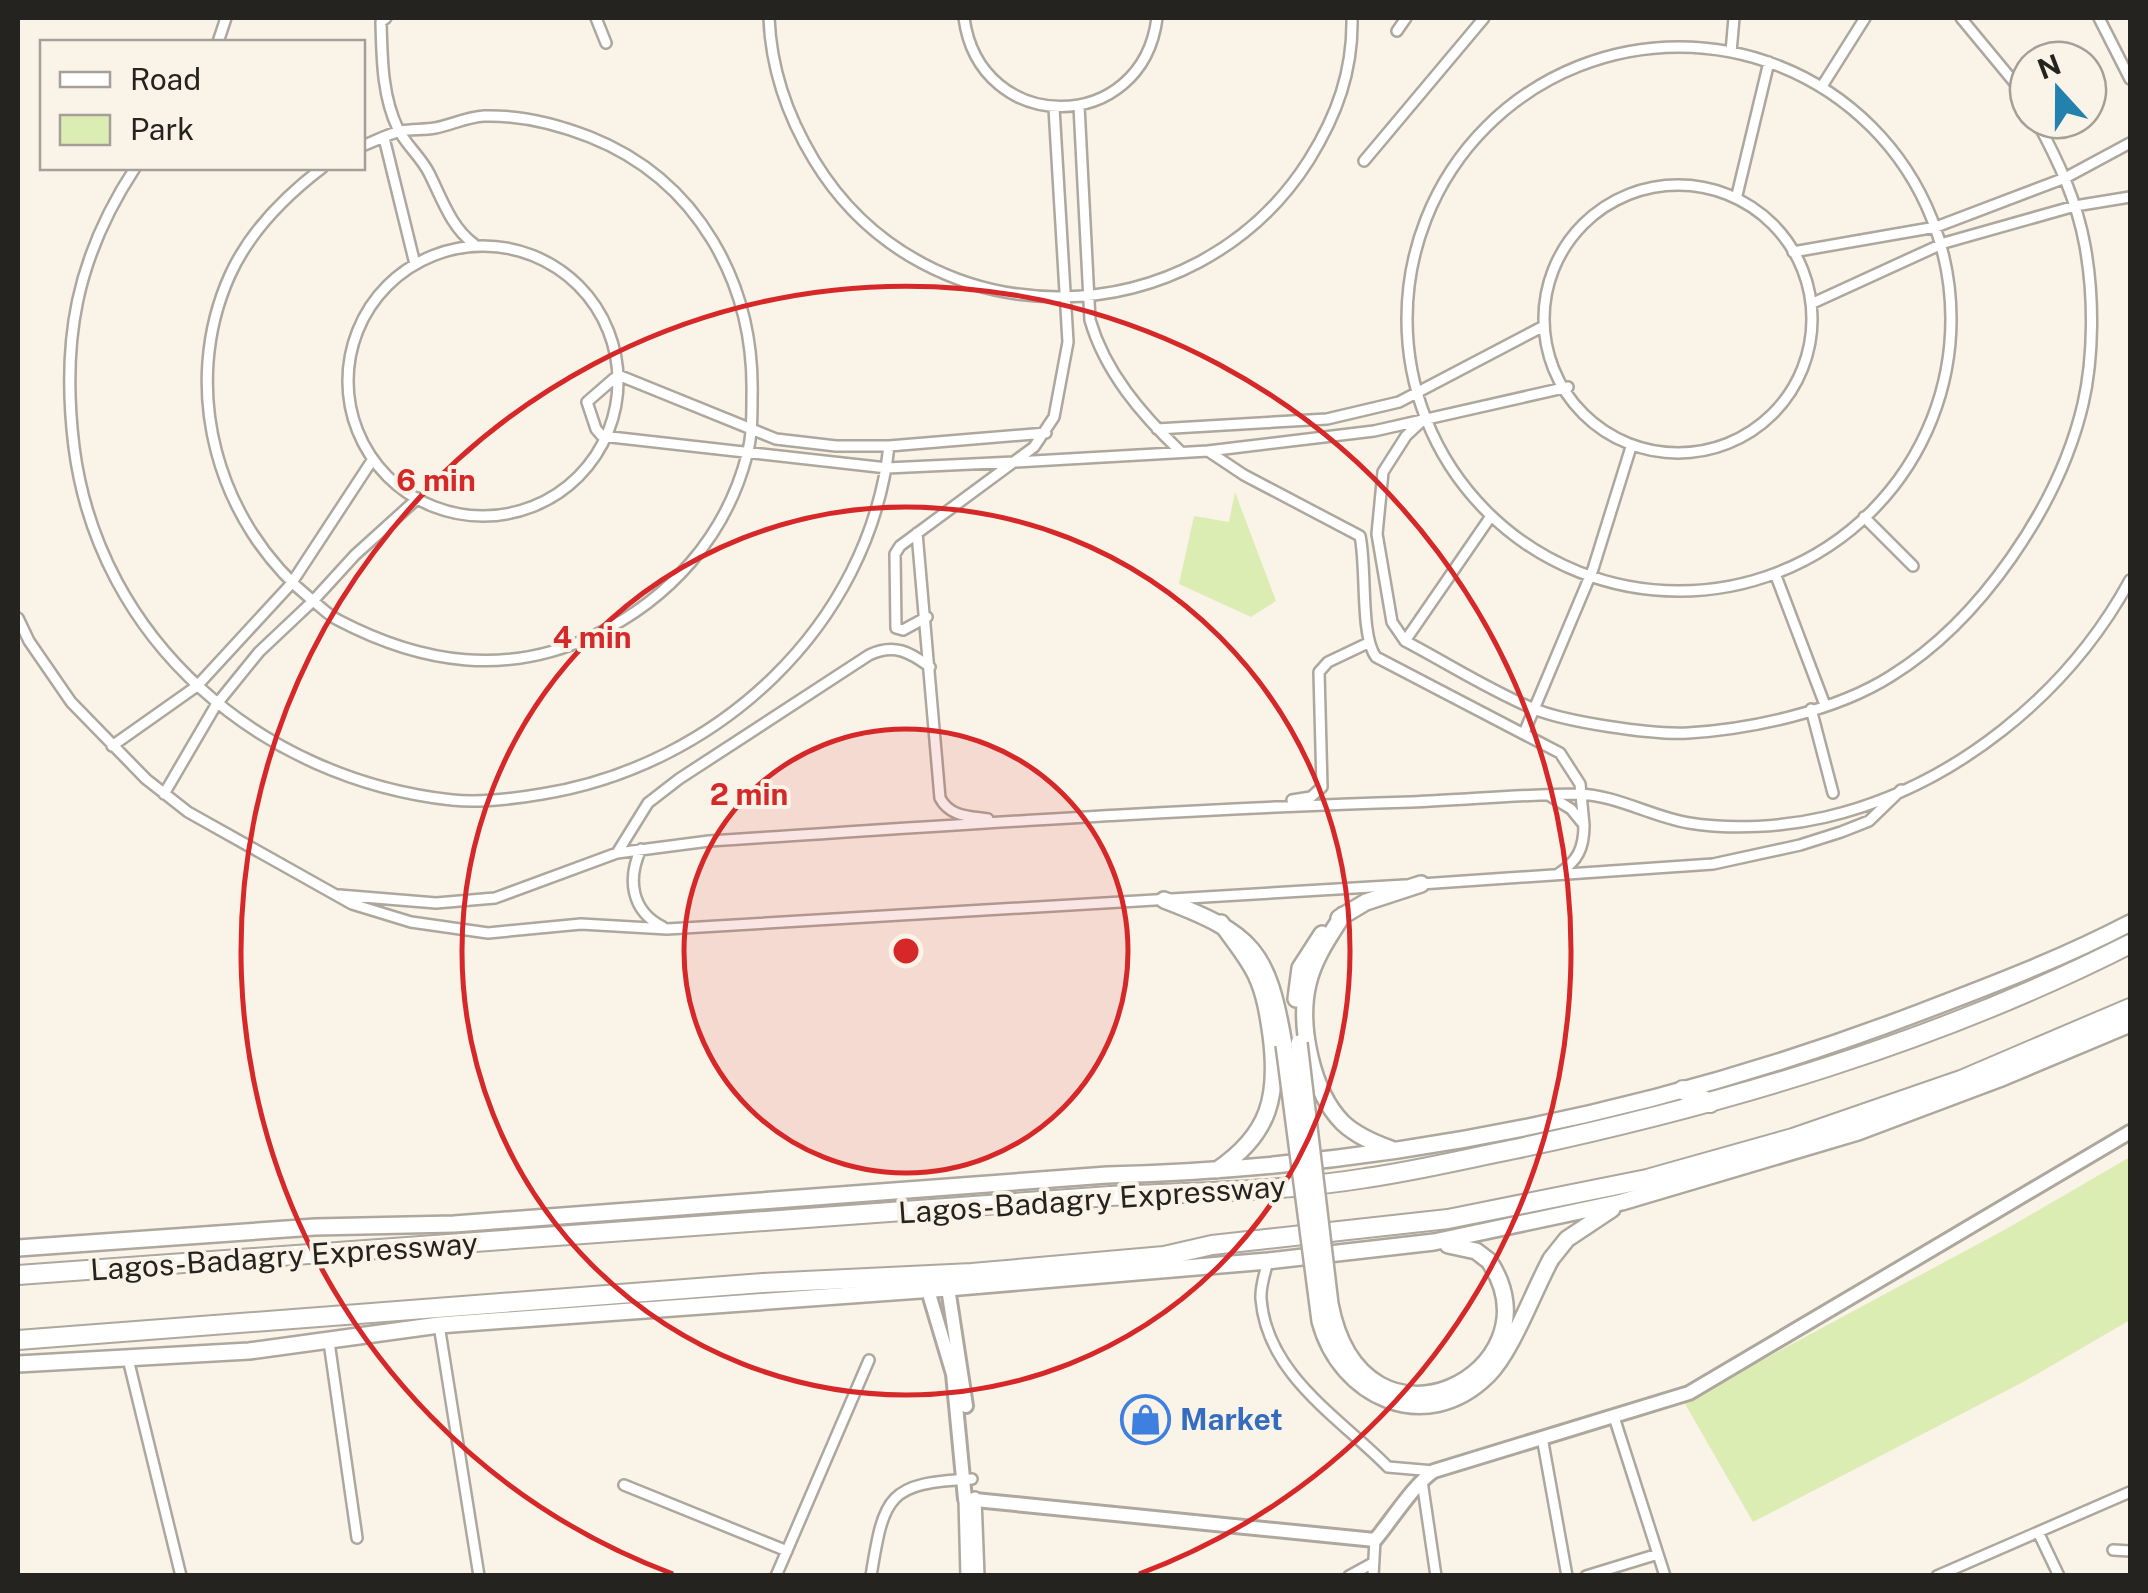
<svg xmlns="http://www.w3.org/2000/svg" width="2148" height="1593" font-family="'Public Sans',sans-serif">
<rect width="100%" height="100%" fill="#f9f3e8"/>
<path fill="#dcedb4" d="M1235,492L1276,601L1251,617L1179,584L1194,516L1229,522Z
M2130,1157V1320L2025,1381L1753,1522L1684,1402L2006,1229Z"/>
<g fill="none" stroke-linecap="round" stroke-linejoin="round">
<defs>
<path id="minor" d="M386,18L381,22C382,58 382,96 398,129C406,145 421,157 429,173C442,199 451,227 474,244
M596,18L606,43
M769,18C771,69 788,117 814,160C926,345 1195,340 1309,160C1337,115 1353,71 1352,18
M964,18C980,136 1142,136 1157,18
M1961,18L2014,82L2028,106
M2099,18L2130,79
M1397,31L1406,18
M218,42L226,18
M1407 319a272 272 0 1 1 544 0a272 272 0 1 1-544 0Z
M1731,52L1734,18
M1824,83L1865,18
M1079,106L1090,320C1105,372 1142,415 1180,451
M384,138L415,264
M1364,161L1484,18
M135,168C76,258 61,341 74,447C99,641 261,779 452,800C481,803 513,799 542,794C717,766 869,626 889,446
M322,168C284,197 250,231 230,275C179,388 217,523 312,600C321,607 328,615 338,620C422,664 507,677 595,635C670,599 726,536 747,455C752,437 752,416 752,397C755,284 698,180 590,137C557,124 519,115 484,116C467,117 451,125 435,128C424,130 412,129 401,131C388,134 375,141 362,146
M1544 319a134 134 0 1 1 268 0a134 134 0 1 1-268 0Z
M1737,195L1769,62
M348 381a135 135 0 1 1 270 0a135 135 0 1 1-270 0Z
M1793,252L1936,227L2065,178L2130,143
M1813,303L1944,243L2075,206L2130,197
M1423,420L1406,436L1383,472L1377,534L1392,622L1405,641C1447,663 1489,690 1532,708C1564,722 1653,735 1688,733C1752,729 1836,711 1891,676C1980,621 2059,506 2083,404C2094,356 2094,295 2085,246C2077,201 2058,160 2036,120
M1157,429L1327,419L1399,402L1542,327
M1046,433L889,446H836L776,439L618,375L587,402L596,429L602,436L887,468L1014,462L1208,451L1374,431L1568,387
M1208,451L1244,475L1360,536C1367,568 1360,636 1376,657L1560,753L1580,784L1584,825
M1864,517L1913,566
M917,533L940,798C950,817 969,816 988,819
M1776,576L1825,705
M927,617L903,630L896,628L895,554L900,546L1034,447L1054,417L1068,342L1054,108
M18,618L29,641L71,702L146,779L188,812L352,904L411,922L488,933L581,924L667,929L1405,885
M1405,641L1489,519
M1811,709L1833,793
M1524,733L1593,569L1631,447
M112,746L197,686L291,584L371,462
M164,794L216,705L259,652L313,601L355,555L418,498
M1550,796L1571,809L1584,825C1584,848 1578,861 1558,874
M1292,800L1311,797L1322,787L1319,672L1328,662L1368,643
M641,849C627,879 631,911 663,927
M617,853L648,803L679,779L869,655C894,643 910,652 930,667
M1421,884L1713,864L1800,845L1841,832L1869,821L1901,790
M339,895L436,903L495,898L617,853L709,841C942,826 1176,809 1411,802C1466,800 1523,794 1578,794C1617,795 1652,817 1689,823C1733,830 1783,827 1826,817C1954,787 2068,694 2130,580
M1268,1261C1265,1273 1260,1287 1261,1299C1267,1375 1340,1418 1388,1467L1434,1471
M439,1325L479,1576
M329,1342L357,1538
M128,1359L181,1576
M1614,1417L1665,1576
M1542,1437L1567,1576
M1422,1481L1436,1576
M624,1485L787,1551
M2039,1534L2059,1576
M2113,1550L2130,1551
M776,1576L869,1360
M871,1576C884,1495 888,1483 972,1479
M1349,1576L1371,1564
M1373,1576L1375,1540
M1586,1576L1658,1554
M1937,1576L2130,1492"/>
<path id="tertiary" d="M975,1498L978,1576
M965,1499L967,1576"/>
<path id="secondary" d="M927,1287L953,1374L965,1499L1375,1540C1391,1521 1415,1483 1434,1471L1689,1393L2130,1132
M948,1288L966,1406"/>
<path id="primary" d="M1164,900C1253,934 1268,950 1284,1045
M1343,915C1329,937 1314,958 1308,984C1298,1026 1312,1092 1343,1123C1357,1136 1374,1143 1391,1149
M1339,918L1366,902L1421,884
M1296,999L1300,968L1322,934
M1217,1170C1270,1134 1279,1096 1271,1035C1268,1014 1265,994 1256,975C1247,956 1233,940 1221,923
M1448,1245L1476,1251L1489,1261
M18,1248L315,1227L454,1224L1107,1175C1386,1168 1660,1112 1921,1012C1992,985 2063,958 2130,923
M1551,1259L1567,1239L1612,1209
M18,1364L249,1351L439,1325L948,1288L1268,1261L1434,1242L1622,1202L1858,1132L1999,1079L2130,1024"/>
<path id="motorway" d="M1683,1090L1710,1103
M18,1275L1110,1196C1195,1192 1281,1192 1366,1178C1416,1171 1465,1159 1515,1149C1726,1104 1937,1042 2130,944
M18,1340L763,1283L972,1273L1164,1256L1212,1245L1448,1219L1647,1179L1793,1138L1961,1080L2130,1008"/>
</defs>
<use href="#minor" stroke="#ada79d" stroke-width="14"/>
<use href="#tertiary" stroke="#ada79d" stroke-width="16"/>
<use href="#secondary" stroke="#ada79d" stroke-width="18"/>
<use href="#primary" stroke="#ada79d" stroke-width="20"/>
<use href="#motorway" stroke="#ada79d" stroke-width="22"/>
<use href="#minor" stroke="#fff" stroke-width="9"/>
<use href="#tertiary" stroke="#fff" stroke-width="11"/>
<use href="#secondary" stroke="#fff" stroke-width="12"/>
<use href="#primary" stroke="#fff" stroke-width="15"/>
<use href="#motorway" stroke="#fff" stroke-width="18"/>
<defs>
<path id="primary-bridge" d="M1299,1043L1330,1304C1363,1474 1563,1372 1489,1261
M1284,1045L1320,1321C1340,1397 1426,1437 1488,1375C1512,1351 1533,1292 1551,1259"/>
</defs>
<use href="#primary-bridge" stroke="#ada79d" stroke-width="20" stroke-linecap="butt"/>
<use href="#primary-bridge" stroke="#fff" stroke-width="15"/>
</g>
<circle cx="906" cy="951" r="222" fill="#d62828" fill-opacity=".12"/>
<g fill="none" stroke="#d62828" stroke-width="5">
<circle cx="906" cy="951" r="222"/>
<circle cx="906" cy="951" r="444"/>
<path d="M673 1574A665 665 0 1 1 1139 1574"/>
</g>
<defs>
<symbol id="shop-ring" viewBox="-11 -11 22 22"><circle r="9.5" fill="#f9f3e8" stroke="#3f7fe0" stroke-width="1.5"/><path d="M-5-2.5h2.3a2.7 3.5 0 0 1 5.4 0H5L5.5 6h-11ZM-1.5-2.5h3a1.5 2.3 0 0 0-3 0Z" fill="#3f7fe0"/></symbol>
</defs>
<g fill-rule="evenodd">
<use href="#shop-ring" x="1118" y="1392" width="55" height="55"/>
</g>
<g text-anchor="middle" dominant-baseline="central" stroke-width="8" stroke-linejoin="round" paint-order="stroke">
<g font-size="30" fill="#25231f" stroke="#f9f3e8">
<text transform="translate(1092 1199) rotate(-4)">Lagos-Badagry Expressway</text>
<text transform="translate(284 1256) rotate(-4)">Lagos-Badagry Expressway</text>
</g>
<g font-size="30" font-weight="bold" fill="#366cbe" stroke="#f9f3e8" text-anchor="start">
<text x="1180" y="1419">Market</text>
</g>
</g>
<circle cx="906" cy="951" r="15" fill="#d62828" stroke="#f9f3e8" stroke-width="5"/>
<g font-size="30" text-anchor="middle" font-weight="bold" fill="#d62828" stroke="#f9f3e8" stroke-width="8" stroke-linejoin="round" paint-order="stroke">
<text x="436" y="491">6 min</text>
<text x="592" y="648">4 min</text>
<text x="749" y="805">2 min</text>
</g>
<rect width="2148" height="1593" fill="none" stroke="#25231f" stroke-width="40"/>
<rect x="40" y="40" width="325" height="130" fill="#f9f3e8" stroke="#a4a098" stroke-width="2.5"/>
<rect x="60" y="72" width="50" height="15" fill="#ffffff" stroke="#a4a098" stroke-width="2.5"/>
<text x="130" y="90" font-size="30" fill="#25231f">Road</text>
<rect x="60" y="115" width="50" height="30" fill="#dcedb4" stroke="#a4a098" stroke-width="2.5"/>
<text x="130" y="140" font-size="30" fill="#25231f">Park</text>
<g transform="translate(2058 90) rotate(339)"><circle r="48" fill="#f9f3e8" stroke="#a4a098" stroke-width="2.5"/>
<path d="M0-8L18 38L0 25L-18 38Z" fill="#2381ae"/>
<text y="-15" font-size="28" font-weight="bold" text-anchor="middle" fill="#25231f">N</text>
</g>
</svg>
